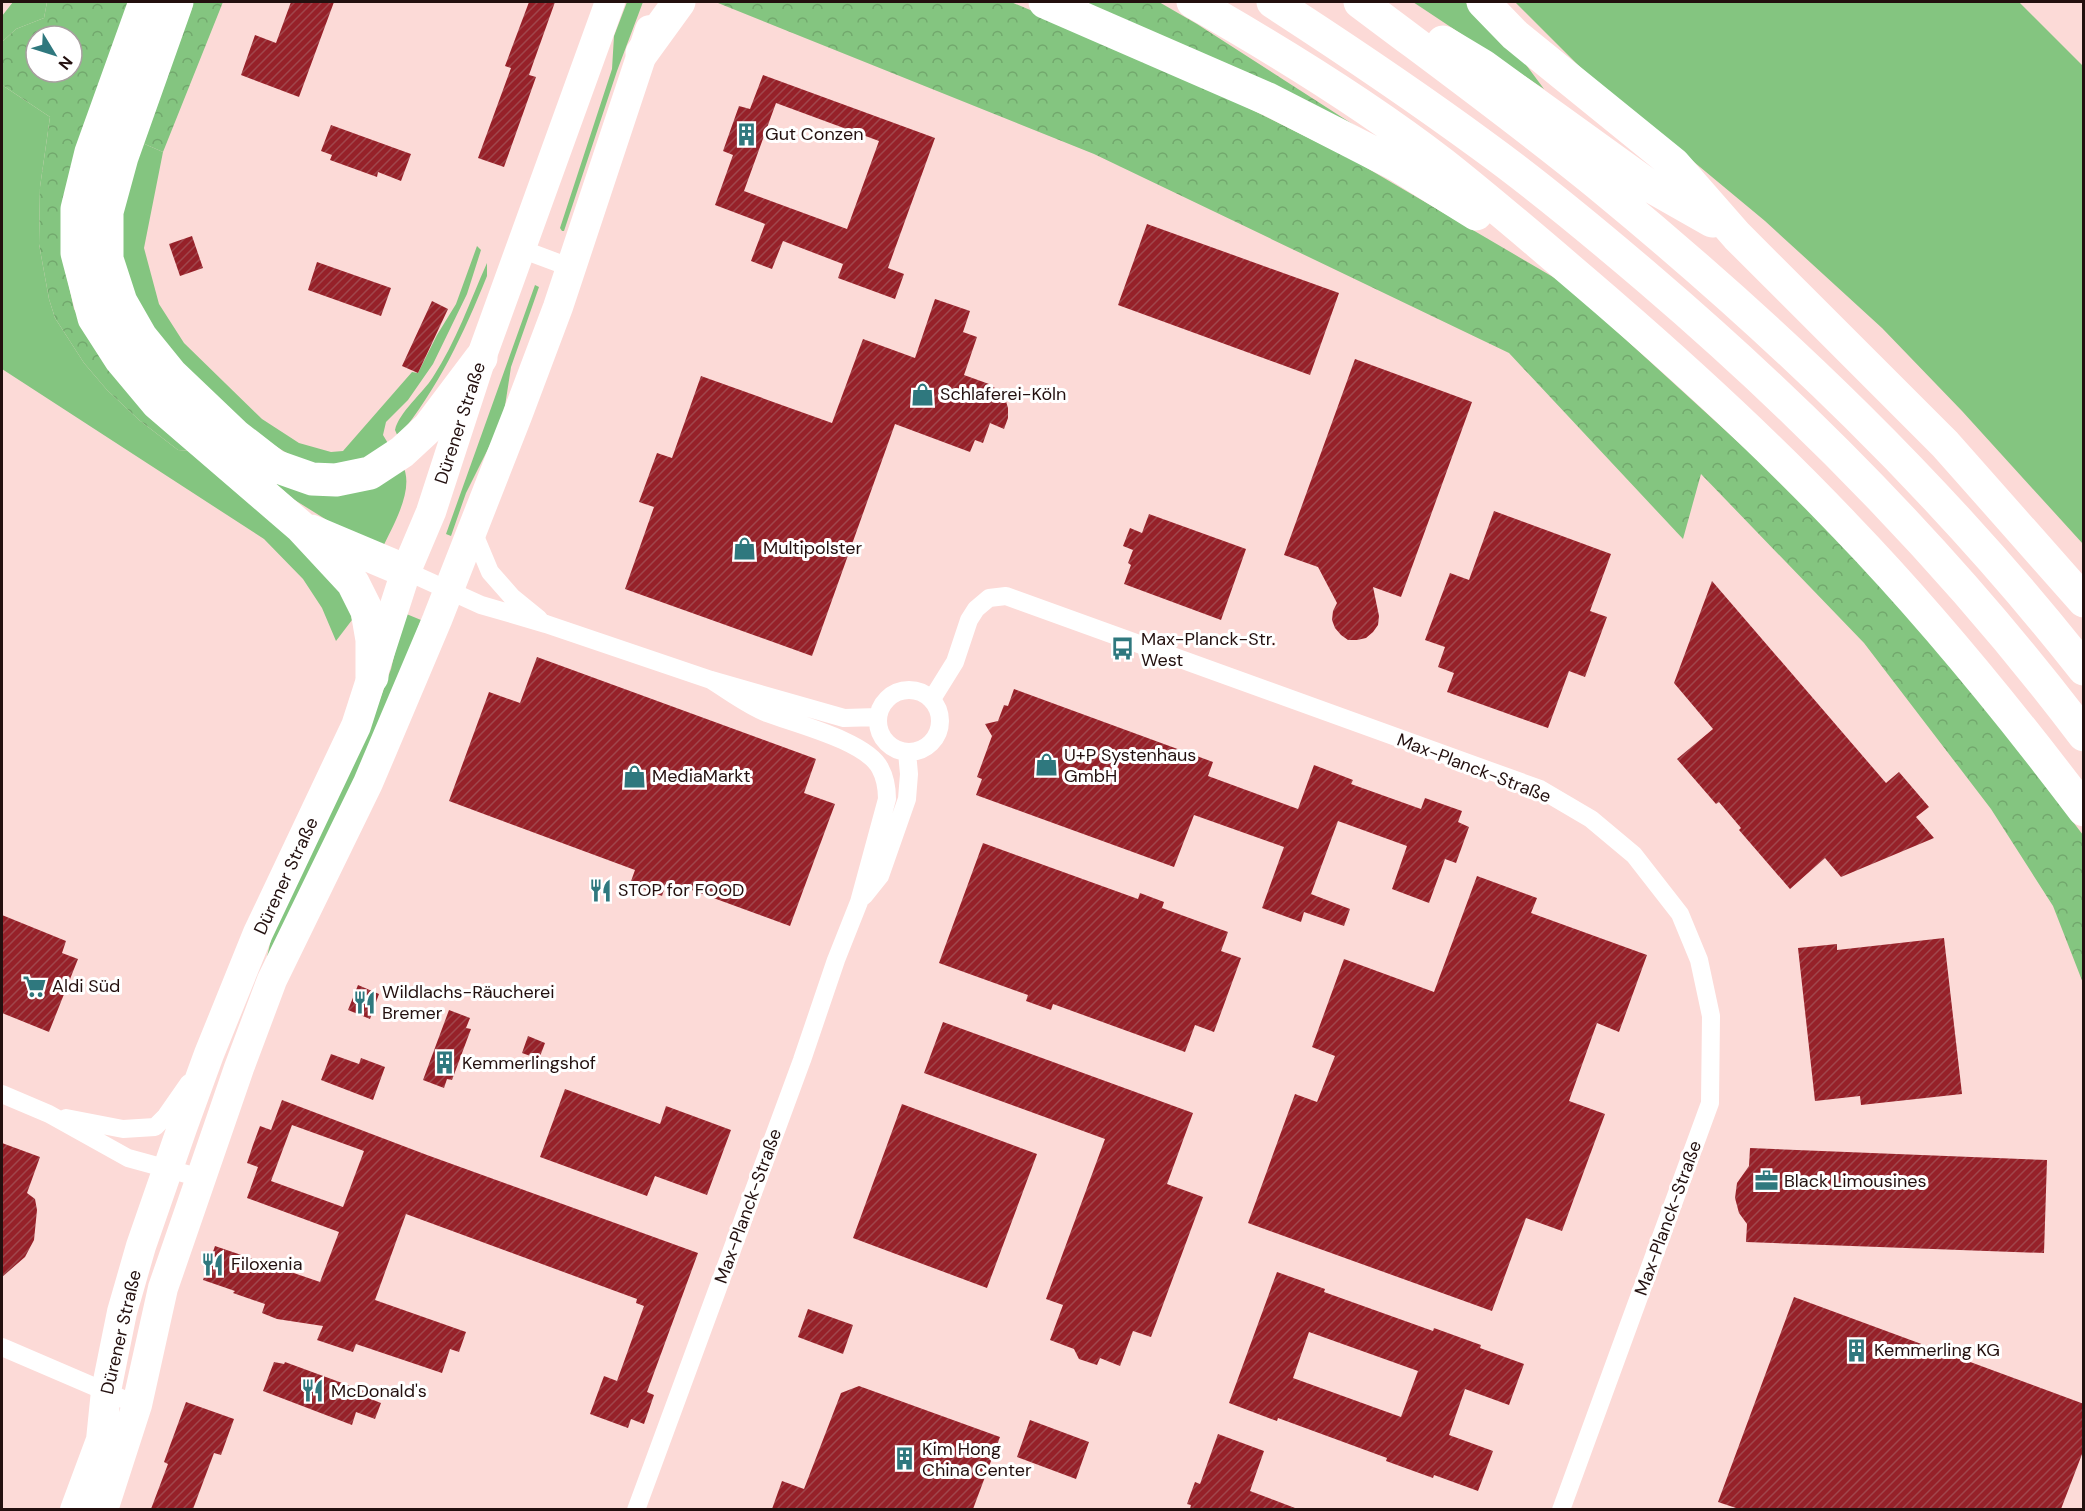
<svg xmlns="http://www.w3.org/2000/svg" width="2085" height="1511" font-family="'DM Sans',sans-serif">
<defs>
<pattern id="forest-crowns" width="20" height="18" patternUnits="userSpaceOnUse" patternTransform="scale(1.5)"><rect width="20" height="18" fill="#84c580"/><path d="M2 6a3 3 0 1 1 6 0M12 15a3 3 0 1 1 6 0" fill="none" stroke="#72a86d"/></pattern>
<pattern id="building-hatch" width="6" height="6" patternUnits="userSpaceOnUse" patternTransform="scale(1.5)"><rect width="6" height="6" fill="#962129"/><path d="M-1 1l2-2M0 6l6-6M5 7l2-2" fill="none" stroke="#a0464c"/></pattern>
</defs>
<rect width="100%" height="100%" fill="#fcdad7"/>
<path fill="#84c580" d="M13,2H47L44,18L16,29L2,42V16Z
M627,2H643L617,71L564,231H562L560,228L612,69L614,36Z
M1413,2H1465L1521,58L1544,89Z
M1515,2H2019L2083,66V544L1962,411L1882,328L1765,221L1582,69Z
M2,85L50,117L40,187L39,244L49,299L55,318L84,363L107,390L139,420L178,450L191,451L277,525L347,595L352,620L336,641L322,608L303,579L264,539L2,369Z
M140,142L163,152L144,248L159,304L184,343L262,419L299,443L331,452L343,451L412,372L418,373L437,335L456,304L477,246L481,250L467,294L433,364L408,400L386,422L383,435L389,445C382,449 374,457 366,460C358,463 334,467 325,466C273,466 160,348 137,302C131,291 127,275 124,263C115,222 129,181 140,142Z
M487,263V276C464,333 438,389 398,437L395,430C399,412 423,393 433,377C456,342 470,301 487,263Z
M104,278L274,476L402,464C416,488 393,525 382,549L338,527L293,499L145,367Z
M535,285L539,287L511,367L503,419L466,493L451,536L446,534Z
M404,613L421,620L381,724L265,966L273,930L372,721L391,669Z"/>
<path fill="url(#forest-crowns)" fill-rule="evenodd" d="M47,2H131L66,272L74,309L92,342L191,451L178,450L139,420L107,390L84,363L55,318L49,299L39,244L40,187L50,117L2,85V42L16,29L44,18ZM36,36H72V72H36Z
M192,2H223L163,152L140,142Z
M720,2H1011L1172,70L1355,161L1565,284L1841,536L1945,654L2083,835V983L2053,906L1991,809L1864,643L1701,474L1683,539L1509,353L1094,154L718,3Z
M1076,2H1159L1197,24L1382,143Z"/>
<path fill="url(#building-hatch)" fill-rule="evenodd" d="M291,2H334L299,97L241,75L255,35L276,43Z
M529,2H555L529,75L536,77L504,167L478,158L511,68L505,66Z
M763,75L935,138L888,268L904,274L895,299L838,278L843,264L783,241L772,269L751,261L765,224L715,205L733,155L723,151L739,106L750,109ZM776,103L879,141L847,229L744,191Z
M331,125L411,154L401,181L378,172L377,177L330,160L332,155L321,151Z
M1147,224L1339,293L1310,375L1118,305Z
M192,236L203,268L180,276L169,244Z
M317,262L391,288L381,316L308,290Z
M935,299L970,311L963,332L977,337L964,375L989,384L998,390L1005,398L1008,408V418L1004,429L990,423L983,443L975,440L970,452L895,424L812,656L625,589L654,507L639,502L657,453L672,458L701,376L832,423L863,339L915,358Z
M432,301L448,309L418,373L402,366Z
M1355,359L1472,402L1401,597L1373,587L1379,616L1378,625L1373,632L1366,638L1357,640H1348L1341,635L1335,628L1332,620L1333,611L1337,603L1318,567L1284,555Z
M1494,511L1611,554L1590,611L1607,617L1585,677L1569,671L1548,728L1447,692L1454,673L1438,667L1445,647L1425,640L1450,573L1469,580Z
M1149,514L1246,549L1221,620L1124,584L1131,565L1128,563L1133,550L1123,546L1130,528L1142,533Z
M1712,581L1886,783L1899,772L1929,807L1916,817L1934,838L1841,877L1825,858L1790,889L1739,830L1741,828L1719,802L1716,804L1677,759L1713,729L1674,683Z
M537,657L816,759L804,793L835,804L790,926L667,881L662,896L630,884L635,870L449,801L489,692L520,703Z
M1014,689L1213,762L1208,776L1298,809L1314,765L1353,780L1351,784L1421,809L1425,798L1462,811L1458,822L1469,827L1456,863L1445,859L1429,903L1392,889L1407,846L1338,821L1311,894L1350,909L1344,926L1304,912L1301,922L1262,908L1284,847L1194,815L1174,867L976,795L982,779L977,777L992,736L985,724L998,721L1004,705L1008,706Z
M983,843L1138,899L1140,893L1164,902L1162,908L1228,932L1221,951L1241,958L1214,1032L1195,1025L1185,1052L1053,1004L1051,1010L1026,1001L1028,995L939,963Z
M1477,876L1537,898L1531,913L1647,955L1619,1032L1597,1023L1569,1101L1605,1114L1562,1231L1526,1218L1492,1311L1248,1223L1295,1094L1317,1102L1335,1056L1312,1047L1344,959L1434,992Z
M2,915L66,941L62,953L78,959L49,1032L2,1013Z
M1944,938L1962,1094L1861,1105L1860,1096L1815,1101L1798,948L1837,944V950Z
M358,985L379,994L370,1019L348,1010Z
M449,1010L470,1018L466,1028L471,1029L452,1080L447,1079L444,1088L423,1080Z
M943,1022L1193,1113L1167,1184L1203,1197L1151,1337L1133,1331L1120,1366L1100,1358L1097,1365L1079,1359L1074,1349L1050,1340L1063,1305L1046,1299L1105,1139L924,1073Z
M528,1036L545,1043L539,1059L522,1053Z
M331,1054L359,1064L361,1058L385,1067L373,1100L321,1080Z
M565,1089L660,1124L666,1106L731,1130L707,1195L655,1176L647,1196L540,1157Z
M282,1100L427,1155L698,1253L647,1392L654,1395L644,1424L631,1419L628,1428L590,1414L604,1376L617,1381L644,1306L636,1303L637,1299L406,1214L375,1300L466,1332L459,1352L450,1349L442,1373L356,1344L353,1352L317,1340L323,1326L277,1319L262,1313L265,1304L233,1293L235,1291L203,1280L215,1246L320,1282L339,1232L247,1198L258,1167L247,1163L253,1145L260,1126L271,1130ZM292,1125L364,1151L343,1207L271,1181Z
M902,1104L1037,1154L987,1288L853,1238Z
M2,1143L40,1157L27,1193L35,1199L37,1210L34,1240L25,1257L2,1277Z
M1750,1148L2047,1160L2044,1253L1746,1242L1747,1224L1739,1213L1735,1198L1737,1183L1749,1166Z
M1277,1272L1325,1289L1324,1292L1433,1331L1434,1328L1481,1345L1480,1348L1524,1364L1509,1405L1465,1389L1449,1435L1493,1451L1478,1491L1434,1475L1433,1478L1386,1461L1387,1458L1278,1418L1277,1421L1229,1403ZM1309,1332L1418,1371L1401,1417L1293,1378Z
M1794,1297L2084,1404V1449L2061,1509H1739L1718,1502Z
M808,1309L853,1325L843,1354L798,1337Z
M274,1362L284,1364L285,1362L364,1391L363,1396L381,1403L375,1419L356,1412L352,1425L263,1391Z
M859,1386L1000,1437L973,1509H772L782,1481L804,1489L841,1393Z
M186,1402L234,1419L221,1455L214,1453L193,1509H151L168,1464L164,1462Z
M1030,1420L1089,1442L1076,1479L1017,1457Z
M1218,1434L1264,1451L1250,1491L1295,1508V1509H1190L1191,1505L1187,1504L1195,1482L1200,1484Z"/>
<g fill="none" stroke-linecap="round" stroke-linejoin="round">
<path stroke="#fff" stroke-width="18" d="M521,249L572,268
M472,529L490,572L512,597L539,619
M406,571L481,605L546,624L711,680L844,718L878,717
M878 721a31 31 0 1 1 62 0a31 31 0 1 1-62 0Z
M932,699L955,662L969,620L976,609L989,598L1006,596L1540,789L1591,819L1634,855L1680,914L1699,960L1711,1016L1710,1103L1561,1510
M864,896L880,876L907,799L909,774L907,752
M2,1094L49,1114L128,1158L201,1178
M66,1118L123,1129L155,1127L166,1116L189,1083
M2,1347L137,1405
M636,1510L802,1060L836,960L859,902L887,799C887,788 886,779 880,768C866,741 796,724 767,713C747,705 729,691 711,680"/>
<path stroke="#fff" stroke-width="30" d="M75,1510L101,1440L106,1391L122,1312L141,1246L182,1128L209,1054L258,933L356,726L406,571L431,512L481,358L610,2
M103,1510L137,1405L163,1288L239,1068L272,980L368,783L437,620L517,416L558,307L650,30"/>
<path stroke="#fff" stroke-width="33" d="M145,2L91,152L77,209V253L94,318L121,360L157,403L301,527L353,583L367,611L372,640V677
M177,2L122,157L107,212V259L121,302L141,337L171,374L235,435L275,466L312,479L336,480L370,473L402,452L429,427L481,358
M1045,2L1268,99L1397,165L1476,214
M1193,2C1279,51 1364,103 1443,164C1500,209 1555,257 1611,305C1692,375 1771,448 1845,526C1931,615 2009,711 2084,810
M1273,2C1344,48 1414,95 1482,145C1540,187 1595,233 1650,280C1809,416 1957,567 2084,735
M1360,2C1441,63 1525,124 1604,189C1780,334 1942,489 2084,669
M1483,2L1515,35L1674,164L1737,236L1945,444L2084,601
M1443,42L1483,66L1645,183L1712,221
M642,53L679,2
M311,531L406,571"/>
</g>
<defs>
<symbol id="building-bare" viewBox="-9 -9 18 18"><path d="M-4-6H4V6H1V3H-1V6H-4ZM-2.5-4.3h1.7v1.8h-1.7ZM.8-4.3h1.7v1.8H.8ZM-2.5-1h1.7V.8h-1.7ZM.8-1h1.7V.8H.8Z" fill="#2f787e" stroke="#fff" stroke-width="2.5" paint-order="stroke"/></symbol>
<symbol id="shop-bare" viewBox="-9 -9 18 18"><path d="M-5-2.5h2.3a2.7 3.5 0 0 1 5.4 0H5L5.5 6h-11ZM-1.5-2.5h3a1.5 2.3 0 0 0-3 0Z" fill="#2f787e" stroke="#fff" stroke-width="2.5" paint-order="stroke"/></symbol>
<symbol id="bus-bare" viewBox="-9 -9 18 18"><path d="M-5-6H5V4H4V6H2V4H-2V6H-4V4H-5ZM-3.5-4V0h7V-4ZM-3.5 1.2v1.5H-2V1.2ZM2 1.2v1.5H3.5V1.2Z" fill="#2f787e" stroke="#fff" stroke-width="2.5" paint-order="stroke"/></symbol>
<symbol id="restaurant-bare" viewBox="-9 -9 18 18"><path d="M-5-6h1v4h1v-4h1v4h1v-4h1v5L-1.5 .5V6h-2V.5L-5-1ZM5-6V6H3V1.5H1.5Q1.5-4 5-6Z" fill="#2f787e" stroke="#fff" stroke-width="2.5" paint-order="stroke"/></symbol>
<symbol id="supermarket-bare" viewBox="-9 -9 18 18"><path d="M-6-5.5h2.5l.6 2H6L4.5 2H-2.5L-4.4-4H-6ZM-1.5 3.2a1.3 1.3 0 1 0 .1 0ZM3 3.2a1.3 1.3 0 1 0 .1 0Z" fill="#2f787e" stroke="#fff" stroke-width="2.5" paint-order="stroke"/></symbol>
<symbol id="office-bare" viewBox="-9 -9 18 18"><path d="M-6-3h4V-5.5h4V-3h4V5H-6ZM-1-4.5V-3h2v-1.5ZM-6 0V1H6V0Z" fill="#2f787e" stroke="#fff" stroke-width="2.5" paint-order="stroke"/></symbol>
</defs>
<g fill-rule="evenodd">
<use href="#building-bare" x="730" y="118" width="33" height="33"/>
<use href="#shop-bare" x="906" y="378" width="33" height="33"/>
<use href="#shop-bare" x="728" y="532" width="33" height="33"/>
<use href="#bus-bare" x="1106" y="632" width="33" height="33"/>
<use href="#shop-bare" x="1030" y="748" width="33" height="33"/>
<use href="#shop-bare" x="618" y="760" width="33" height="33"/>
<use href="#restaurant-bare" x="584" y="874" width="33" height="33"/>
<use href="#supermarket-bare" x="18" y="970" width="33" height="33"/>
<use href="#restaurant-bare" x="348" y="986" width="33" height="33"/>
<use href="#building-bare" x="428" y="1046" width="33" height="33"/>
<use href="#office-bare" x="1750" y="1164" width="33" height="33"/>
<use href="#restaurant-bare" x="196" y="1248" width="33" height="33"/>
<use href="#building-bare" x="1840" y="1334" width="33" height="33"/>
<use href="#restaurant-bare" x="296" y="1374" width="33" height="33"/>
<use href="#building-bare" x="888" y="1442" width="33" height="33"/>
</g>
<g text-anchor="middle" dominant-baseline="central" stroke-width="6" stroke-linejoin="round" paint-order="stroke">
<g font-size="18" fill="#23100f" stroke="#fff" text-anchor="start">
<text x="765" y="134">Gut Conzen</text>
<text x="940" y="394">Schlaferei-Köln</text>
<text x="763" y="548">Multipolster</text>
<text x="1141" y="639">Max-Planck-Str.<tspan x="1141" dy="21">West</tspan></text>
<text x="1064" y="755">U+P Systenhaus<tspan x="1064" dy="21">GmbH</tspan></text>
<text x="652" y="776">MediaMarkt</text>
<text x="618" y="890">STOP for FOOD</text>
<text x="52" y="986">Aldi Süd</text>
<text x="382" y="992">Wildlachs-Räucherei<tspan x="382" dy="21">Bremer</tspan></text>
<text x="462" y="1063">Kemmerlingshof</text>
<text x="1784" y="1181">Black Limousines</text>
<text x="231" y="1264">Filoxenia</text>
<text x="1874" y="1350">Kemmerling KG</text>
<text x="331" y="1391">McDonald's</text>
<text x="922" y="1449">Kim Hong<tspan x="922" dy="21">China Center</tspan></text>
</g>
<g font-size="18" fill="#23100f" stroke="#fff">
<text transform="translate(460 423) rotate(-72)">Dürener Straße</text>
<text transform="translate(1474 768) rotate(21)">Max-Planck-Straße</text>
<text transform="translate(286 876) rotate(-65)">Dürener Straße</text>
<text transform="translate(748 1206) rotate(-70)">Max-Planck-Straße</text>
<text transform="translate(1668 1218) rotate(-70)">Max-Planck-Straße</text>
<text transform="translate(121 1332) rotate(-77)">Dürener Straße</text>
</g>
</g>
<rect width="2085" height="1511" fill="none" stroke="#23100f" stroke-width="6"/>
<g transform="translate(54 54) rotate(128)"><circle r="28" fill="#ffffff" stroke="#a79f9f" stroke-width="1.5"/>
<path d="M0-4.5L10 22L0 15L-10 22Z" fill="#2f787e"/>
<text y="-9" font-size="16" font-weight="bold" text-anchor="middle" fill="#23100f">N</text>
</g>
</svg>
